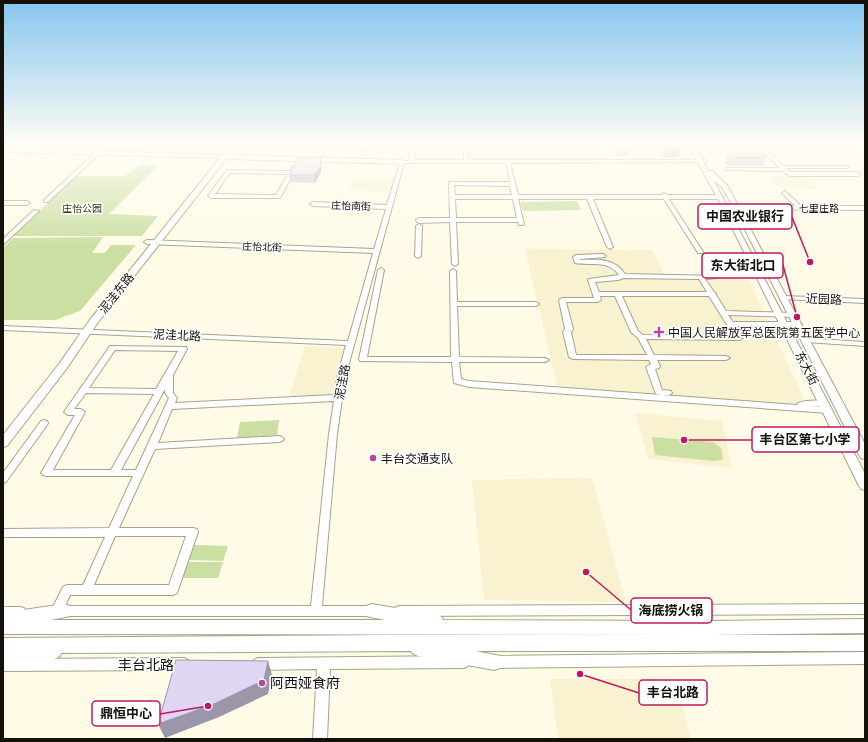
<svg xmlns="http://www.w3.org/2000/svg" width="868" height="742" font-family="'IBM Plex Sans','Noto Sans SC',sans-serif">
<rect width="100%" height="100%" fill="#fffbe7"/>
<path fill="#f8f2d1" d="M16,145H102L96,150L12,148Z
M767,176H805L820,190H782Z
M361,180H392L389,191L348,190L351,182Z
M525,249L652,250L664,274L747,276L808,407L558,389Z
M305,346L346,348L333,397H289Z
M635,413L722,421L732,468L648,459Z
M592,478L626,602L484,600L472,480Z
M550,679H675L691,739H558Z"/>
<path fill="#cadfa1" d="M140,165H159L109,214L158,216L142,236H13L76,176H125Z
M577,201L581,210L523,211L520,202Z
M103,237L92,253H105L111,245H136L80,311L55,320H3V248L13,238Z
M279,420L277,435L237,438L240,422Z
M652,437L713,442L721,448L723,458L721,460L713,461L655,455Z
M193,545L228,546L223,561L188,560Z
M187,562H223L218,578H182Z"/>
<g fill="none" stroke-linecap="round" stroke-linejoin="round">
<defs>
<path id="minor" d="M9,145H13L8,151H4V150Z
M234,145H238L232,158H228V157Z
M322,145H326L325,147L364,149L366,145H370L368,150L366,151L324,149L318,161H314V160Z
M404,145H408V147H411L412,145H416L414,160H464V145H468V160H705L707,161V162L510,163L518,195H662L664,193L667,195H720L723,197L720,199H669L703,252L702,253H698L664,199H593L613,247L610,249L607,247L587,199H518L524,224L523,225H519L518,222H456L458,264L455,266L452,264L450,222L419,223L417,222L416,220L419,218H450L449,182H510L506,163H404L345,378L337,434L322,606H374L378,607L380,611L378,615L374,616H57L53,615L51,611L63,587L67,585H83L105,537H3V529L109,528L133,476H46L43,475L41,473L75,415H68L64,412L110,346L186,347L187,349L173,375V393L177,398L175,403L334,395L337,378L346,345L3,330V326L348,341L373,253L147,244L144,242L147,240L374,249L386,209L313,206L310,204L313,202L387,205L400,162L402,161H409L411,150L403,149ZM454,185L510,186L512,195H455ZM455,199H513L517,218H456ZM115,350L178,351L156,389L89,388ZM165,389V393L169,398L136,470H121ZM86,393L154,394L111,470H53L85,412L81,409H74ZM334,401L329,434L311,606H65L70,595H173L177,593L198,532L197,529L193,528H119L155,449L279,442L282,441L284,439L282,437L279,436L158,443L172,409ZM115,536H186L169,585H94Z
M603,145L652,146V145H656L657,148L655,149L605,147L603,146Z
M657,145H691L693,146L691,147L659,146Z
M756,145H760L783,166H847L849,167L847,168H786L790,172H858L861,174L858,176H789L783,171L726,170V168H780Z
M859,145H865V148Z
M96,152L100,153L48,202H44V200Z
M293,166L297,167L280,198H211L208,196L227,170L290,171ZM230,173L288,174L276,195L215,194Z
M785,191L801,206H865V210L726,209L723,207L726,205L795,206L782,193Z
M3,201H27L30,203L27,205H3Z
M34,210L39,211L5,243L3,244V239Z
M419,224L422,226L421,256L418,258L415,256L416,226Z
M603,254L606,256L605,257L580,259V260C598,260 613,257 625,274L718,276V278L705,279L714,292L716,294V295L726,311L793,313L797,315L793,317L728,315L733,322H798L802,324L798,326H735L743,338L739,340L646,339L654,355L726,356L730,358L726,360H657L660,366L659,368L655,369L662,390L671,391L672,393L668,396L656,394L646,367L651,364L649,360L573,359L569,357L563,332L565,329L559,300L562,298H594L588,280L589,279L619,275C608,259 591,266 575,263L573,257L576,255ZM624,278L699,279L707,292H599L595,282L618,280ZM600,296H615L631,332L638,338L647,355H576L571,332L573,329L566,302H598L601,300ZM622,296H709L734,336L643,335L638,331Z
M381,268L384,270L367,357H451L450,271L453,269L456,271L457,302H536L539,304L536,306H457L459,357L545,358L549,360L545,362H459L461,379L469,381L797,405L798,403C808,400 818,400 828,402L829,404L828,406H810L828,407L832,410L828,413L469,387L454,383L452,362L360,361L359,359L378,270Z
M784,296L865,299V303L782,299L781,298Z
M803,338L865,342V346L806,342L802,340Z
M44,420L47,421L48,423L47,425L6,482L3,483V473L41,421Z
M865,604V614L400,616L396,615L394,611L396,607L400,606Z
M3,607H20L24,608L26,612L24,616L20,617H3Z
M865,652V664L492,668L488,666L486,662L488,658L492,656Z
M464,656L468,658L470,662L468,666L464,668L330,669L327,739H313L317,669L258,670L254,668L252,664L254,660L258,658Z
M184,658L188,660L190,664L188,668L184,670L3,671V659Z"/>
<path id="major" d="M227,145H233L228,155L402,160L405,162L402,164L226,159L96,325L67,368L7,446L3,447V435L59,364L89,321L220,158L3,152V148L222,155Z
M688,145H694L708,171H712L727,185L865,444V459L861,458L859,455L734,208L721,186L714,181L865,474V490L861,489L859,486L717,197Z"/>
<path id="highway" d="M64,604L70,606L72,611L70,616L51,620H385L366,616L364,611L366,606L372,604L436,615L442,617L443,620L711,621L865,619V633L711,635L3,634V613Z
M390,635H865V651H476L500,656L502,662L500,668L494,670L418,656L412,653L411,651L61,653L60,656L54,659L3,668V638Z"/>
</defs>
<use href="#minor" stroke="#a7a38b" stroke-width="2"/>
<use href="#major" stroke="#a7a38b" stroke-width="2"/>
<use href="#highway" stroke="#a7a38b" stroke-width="2"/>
<use href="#minor" fill="#fff" fill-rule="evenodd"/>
<use href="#major" fill="#fff" fill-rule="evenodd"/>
<use href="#highway" fill="#fff" fill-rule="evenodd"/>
</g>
<path fill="#c0b8d2" d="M614,145H630L631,147L629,156H615L613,149Z
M663,145H680L681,146L679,156L664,158L661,152Z
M727,153L766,157L763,166H728L725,162Z
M321,157V172L315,183L290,182L289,175Z"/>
<path fill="#9c96ab" d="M681,146L679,156L664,158L666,148Z
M321,157V172L315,183L314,175Z
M268,661L272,675L268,694L219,717L165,738L158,724Z"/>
<path fill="#dfd6f4" stroke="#9c96ab" d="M616,145H630L631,147L617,146Z
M664,145H680L681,146L666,148Z
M727,153H762L766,157H731Z
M321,157V165L314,175H289L299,158Z
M176,660L268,661L264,680L214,704L158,724Z"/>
<linearGradient id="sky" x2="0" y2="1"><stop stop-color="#86c6f0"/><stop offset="0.58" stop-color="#fffdf4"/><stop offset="1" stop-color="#fffdf4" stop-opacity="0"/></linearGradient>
<rect width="868" height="249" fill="url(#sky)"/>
<g fill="#ba459c" stroke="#fff" stroke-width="1.5">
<path d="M657 326h4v4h4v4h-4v4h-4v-4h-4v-4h4z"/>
<circle cx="373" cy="458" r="4"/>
<circle cx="262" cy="683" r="4"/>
</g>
<g text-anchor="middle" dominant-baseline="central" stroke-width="3.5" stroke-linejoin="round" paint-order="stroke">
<g font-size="10" fill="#131109" stroke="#fff">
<text transform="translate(351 206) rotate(2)">庄怡南街</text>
<text x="819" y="208">七里庄路</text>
<text transform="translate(262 247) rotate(2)">庄怡北街</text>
</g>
<g font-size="10" fill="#2e3c02" stroke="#fff">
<text x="82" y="208">庄怡公园</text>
</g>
<g font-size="12" fill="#131109" stroke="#fff">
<text transform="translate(116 293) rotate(-51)">泥洼东路</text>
<text transform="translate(824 299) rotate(2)">近园路</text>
<text transform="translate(177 335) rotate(3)">泥洼北路</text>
<text transform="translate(807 368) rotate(63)">东大街</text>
<text transform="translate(342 382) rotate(-79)">泥洼路</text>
</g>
<g font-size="12" fill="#131109" stroke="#fff" text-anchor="start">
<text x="668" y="332">中国人民解放军总医院第五医学中心</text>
<text x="381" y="458">丰台交通支队</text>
</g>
<g font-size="14" fill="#131109" stroke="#fff">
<text x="146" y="665">丰台北路</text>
</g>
<g font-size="14" fill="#131109" stroke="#fff" text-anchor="start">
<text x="270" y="683">阿西娅食府</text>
</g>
</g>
<path fill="none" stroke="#c2185b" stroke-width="1.5" d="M810 262L792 217M797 317L783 265M684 440L752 440M586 572L631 610M580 674L639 693M208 706L160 714"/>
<g fill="#c2185b" stroke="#fff" stroke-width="1.5">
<circle cx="810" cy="262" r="4"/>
<circle cx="797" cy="317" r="4"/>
<circle cx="684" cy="440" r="4"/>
<circle cx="586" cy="572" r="4"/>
<circle cx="580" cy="674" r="4"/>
<circle cx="208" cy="706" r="4"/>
</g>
<g fill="#fff" stroke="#c2185b" stroke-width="1.5">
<rect x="698" y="204" width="94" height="25" rx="4"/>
<rect x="702" y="253" width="81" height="25" rx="4"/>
<rect x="752" y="427" width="107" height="25" rx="4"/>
<rect x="631" y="598" width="81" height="25" rx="4"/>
<rect x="639" y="680" width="68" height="25" rx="4"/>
<rect x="92" y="701" width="68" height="25" rx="4"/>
</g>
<g font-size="13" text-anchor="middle" font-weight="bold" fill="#131109">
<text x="745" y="221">中国农业银行</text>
<text x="743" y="270">东大街北口</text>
<text x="805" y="444">丰台区第七小学</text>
<text x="671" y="615">海底捞火锅</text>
<text x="673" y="697">丰台北路</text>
<text x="126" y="718">鼎恒中心</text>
</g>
<rect width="868" height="742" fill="none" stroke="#131109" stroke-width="8"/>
</svg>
